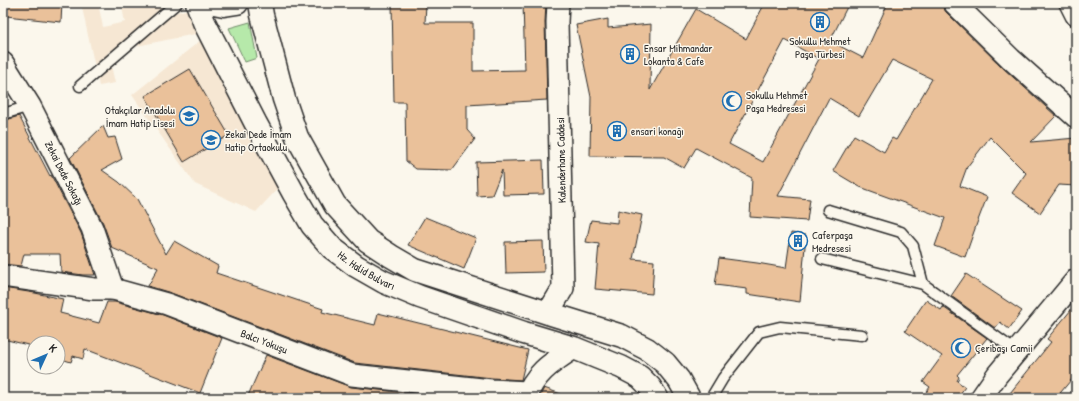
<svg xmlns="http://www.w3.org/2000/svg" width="1079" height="401" font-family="'Patrick Hand',sans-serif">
<rect width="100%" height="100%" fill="#fbf7ec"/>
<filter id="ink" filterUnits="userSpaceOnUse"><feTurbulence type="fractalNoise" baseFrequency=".025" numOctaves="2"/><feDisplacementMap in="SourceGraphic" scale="8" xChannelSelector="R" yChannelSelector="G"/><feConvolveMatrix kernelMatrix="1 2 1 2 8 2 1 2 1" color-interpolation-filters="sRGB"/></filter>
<g filter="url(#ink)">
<path fill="#f6e7d3" d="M81,3H98L103,27L125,22L121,3H170L173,13L194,8L223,61L282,184L256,212L195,184L132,95L201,40L200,33L108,52L115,83L99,86Z"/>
<path fill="#b6e9aa" stroke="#708a6a" d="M250,22L257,58L245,62L229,28Z"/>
<path fill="#eac19a" stroke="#2b2b2b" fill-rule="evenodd" d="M7,3H62L61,22L6,16Z
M392,3H426L425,23H473V71L525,70L523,3H546L545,22L547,100L467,105V130L475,139L452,170L416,169L406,161L405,102H394Z
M765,3H849L830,41L863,58L888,3H942L943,7L946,12L1003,68L1056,116L1031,142L1076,138V186L1059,185L1040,213L1012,193L1026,173L990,137L967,167L960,186L987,197L977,223L965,257L935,246L945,218L860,187L833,171L854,135L884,152L892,138L896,140L932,79L892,60L859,116L829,98L778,196L810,199L807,221L750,217L752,178L696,148L684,168L664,157L590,156L591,97L576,25L608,19V28L651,24L650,90L696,9L746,39ZM785,40L819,59L763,162L729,144Z
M190,69L229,135L184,162L145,96Z
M19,116L50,176L51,175L81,233L95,275H83L61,272L60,254H24L21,266L3,264V121Z
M103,126L108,138L115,137L122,159L102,170L119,182L137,199L166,254L174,241L218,266L216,273L323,309L322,312L375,325L378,313L528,350L521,380L492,378L355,363L171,293L148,286L158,268L112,248L103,223L70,158Z
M543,160L544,194L503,195L502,170L492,195L477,196L476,162Z
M618,210L642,215L633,259L654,261L652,294L595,289L599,244L586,242L591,220L617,223Z
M425,217L476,238L464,269L408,245Z
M791,233L806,235L800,302L747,294V289L715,285L719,258L757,263L786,268Z
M543,241L544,272L506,273L505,242Z
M966,274L1022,311L1009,329L1000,322L995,328L951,296Z
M3,288L35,293L63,299L60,313L99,323L107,302H115L163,315L222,338L200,393L85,349L83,359L73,356L71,362L58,358V343H34V352L27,350L28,345L3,339Z
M926,300L941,310L943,307L987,338L957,375L959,377L957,381L965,387L957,398H922L930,387L923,382L942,356L905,331Z
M1076,304V374L1056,398H1006L1051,342L1047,339Z
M266,355L351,387L453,398H247Z
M544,388L561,394V398H539Z"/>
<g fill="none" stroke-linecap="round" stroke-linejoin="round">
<defs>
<path id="lane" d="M80,86L177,3
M3,114L30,106
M828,210L901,232L913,246L923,284
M822,259L923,284L1017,352
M711,398L723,378L759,332L780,327L862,335"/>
<g id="street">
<path d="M954,3L1011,59L1076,117"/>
<path d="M1070,3L1076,15"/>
<path id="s1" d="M3,63L30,106L92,228L113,289"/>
<path id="s2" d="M3,276L94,289H113L167,304L352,375L491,390L528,392"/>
<path d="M548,313L563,288L557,22L558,3"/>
<path d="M526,398C534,373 553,362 574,348"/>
<path d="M981,398L997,375L1076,280"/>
</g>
<g id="primary">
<path id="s3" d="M197,3L204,22L255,122L294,194L312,225L332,248L356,266L384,282L420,297L524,333L574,348L621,367L640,377L650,387L657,398"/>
<path d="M214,3L224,5L237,3"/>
<path d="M260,3L262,15L284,99L297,137L335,205L368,241L391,256L415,270L548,313L622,336L647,349L665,363L679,380L689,398"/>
</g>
</defs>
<use href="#lane" stroke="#2b2b2b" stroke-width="13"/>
<use href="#street" stroke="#2b2b2b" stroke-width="24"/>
<use href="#primary" stroke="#2b2b2b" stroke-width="25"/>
<use href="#lane" stroke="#fbf7ec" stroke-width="10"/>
<use href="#street" stroke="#fbf7ec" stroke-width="21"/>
<use href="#primary" stroke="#fbf7ec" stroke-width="22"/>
</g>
</g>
<defs>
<symbol id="building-ring" viewBox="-11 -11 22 22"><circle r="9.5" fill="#fbf7ec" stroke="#1f6fb2" stroke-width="1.5"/><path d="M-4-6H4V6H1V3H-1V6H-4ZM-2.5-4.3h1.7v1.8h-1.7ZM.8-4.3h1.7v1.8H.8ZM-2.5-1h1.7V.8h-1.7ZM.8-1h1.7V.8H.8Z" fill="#1f6fb2"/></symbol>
<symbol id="mosque-ring" viewBox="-11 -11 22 22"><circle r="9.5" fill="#fbf7ec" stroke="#1f6fb2" stroke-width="1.5"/><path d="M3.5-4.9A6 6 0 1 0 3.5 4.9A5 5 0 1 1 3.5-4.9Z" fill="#1f6fb2"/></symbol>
<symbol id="school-ring" viewBox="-11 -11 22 22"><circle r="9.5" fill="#fbf7ec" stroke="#1f6fb2" stroke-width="1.5"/><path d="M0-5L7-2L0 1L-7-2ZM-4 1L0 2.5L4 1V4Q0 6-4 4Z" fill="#1f6fb2"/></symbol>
</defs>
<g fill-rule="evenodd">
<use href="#building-ring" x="809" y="11" width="22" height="22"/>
<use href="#building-ring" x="619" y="43" width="22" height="22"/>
<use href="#mosque-ring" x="721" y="90" width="22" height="22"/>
<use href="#school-ring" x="178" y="105" width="22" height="22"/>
<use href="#building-ring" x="606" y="120" width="22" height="22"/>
<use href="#school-ring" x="200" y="129" width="22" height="22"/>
<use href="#building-ring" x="787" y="230" width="22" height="22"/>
<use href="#mosque-ring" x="950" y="337" width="22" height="22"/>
</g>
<g text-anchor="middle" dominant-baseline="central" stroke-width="3" stroke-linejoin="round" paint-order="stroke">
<g font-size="11" fill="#2b2b2b" stroke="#fbf7ec" text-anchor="start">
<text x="820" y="41" text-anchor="middle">Sokullu Mehmet<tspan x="820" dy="13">Paşa Türbesi</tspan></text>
<text x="644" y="48">Ensar Mihmandar<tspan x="644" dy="13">Lokanta &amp; Cafe</tspan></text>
<text x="746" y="95">Sokullu Mehmet<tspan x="746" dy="13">Paşa Medresesi</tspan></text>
<text x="175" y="110" text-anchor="end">Otakçılar Anadolu<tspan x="175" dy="13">İmam Hatip Lisesi</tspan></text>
<text x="631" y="131">ensari konağı</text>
<text x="225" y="134">Zekai Dede İmam<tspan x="225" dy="13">Hatip Ortaokulu</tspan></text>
<text x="812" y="235">Caferpaşa<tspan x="812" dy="13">Medresesi</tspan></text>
<text x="975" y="348">Çeribaşı Camii</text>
</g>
<g font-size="11" fill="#2b2b2b" stroke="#fbf7ec">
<text transform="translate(561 160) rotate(-91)">Kalenderhane Caddesi</text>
<text stroke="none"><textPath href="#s1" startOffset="126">Zekai Dede Sokağı</textPath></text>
<text stroke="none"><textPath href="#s3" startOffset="322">Hz. Halid Bulvarı</textPath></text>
<text stroke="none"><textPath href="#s2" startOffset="271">Balcı Yokuşu</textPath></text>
</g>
</g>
<rect width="1079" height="401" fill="none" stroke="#fbf7ec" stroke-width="16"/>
<rect x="8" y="8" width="1063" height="385" fill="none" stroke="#2b2b2b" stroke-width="1.5" filter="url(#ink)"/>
<g transform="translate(46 355) rotate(46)"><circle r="19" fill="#fbf7ec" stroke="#a8a59f"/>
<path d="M0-3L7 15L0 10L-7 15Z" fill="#1f6fb2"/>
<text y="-6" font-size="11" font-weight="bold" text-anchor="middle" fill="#2b2b2b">K</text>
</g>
</svg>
